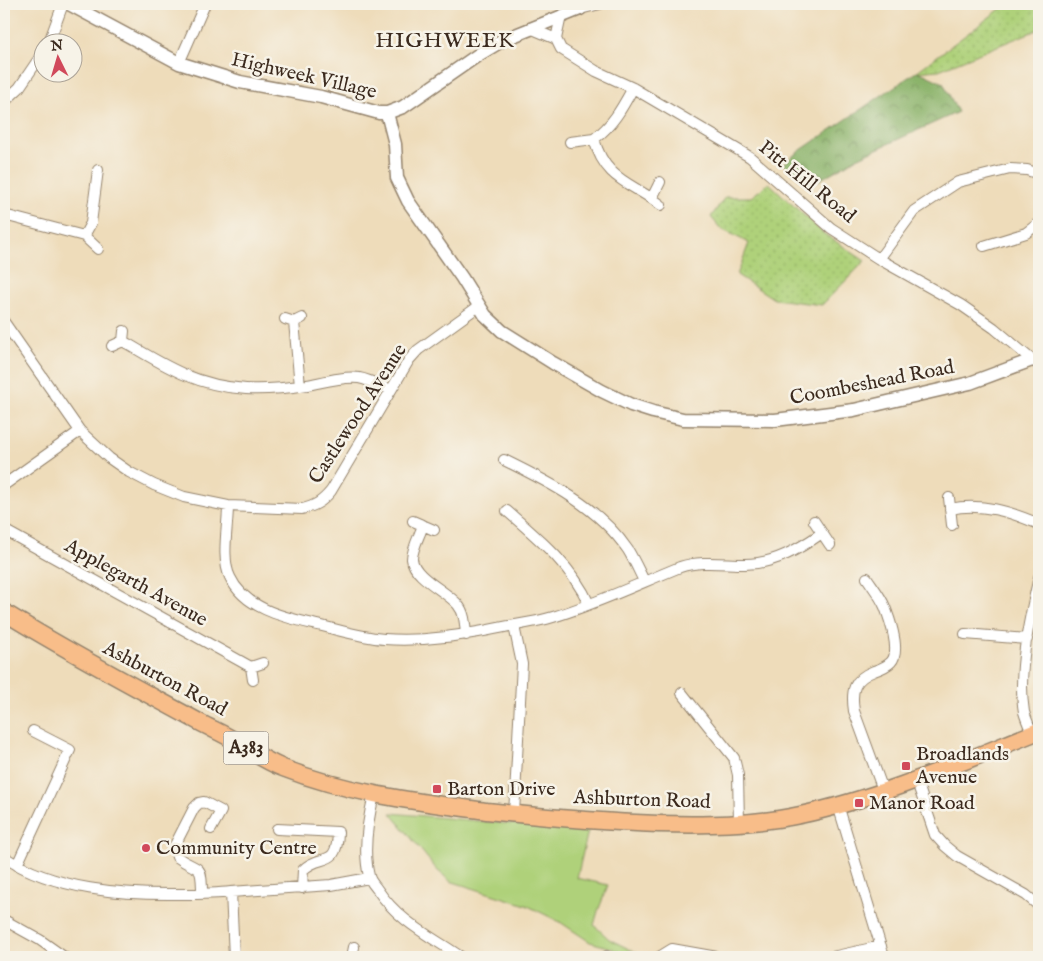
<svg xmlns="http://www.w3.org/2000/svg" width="1043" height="961" font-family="'IM FELL English',serif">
<defs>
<pattern id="grass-dots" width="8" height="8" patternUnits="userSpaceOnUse" patternTransform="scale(1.25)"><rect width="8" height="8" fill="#afd17a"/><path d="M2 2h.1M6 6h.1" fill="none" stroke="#97b469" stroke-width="1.8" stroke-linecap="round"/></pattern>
<pattern id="forest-crowns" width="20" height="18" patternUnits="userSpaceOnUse" patternTransform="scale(1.25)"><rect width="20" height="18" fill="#8bb36a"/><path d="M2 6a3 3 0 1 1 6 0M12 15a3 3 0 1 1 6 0" fill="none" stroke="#739257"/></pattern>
</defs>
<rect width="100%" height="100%" fill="#f7f3e8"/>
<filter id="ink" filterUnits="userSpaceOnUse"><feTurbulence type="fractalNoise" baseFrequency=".02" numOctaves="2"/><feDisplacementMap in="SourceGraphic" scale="10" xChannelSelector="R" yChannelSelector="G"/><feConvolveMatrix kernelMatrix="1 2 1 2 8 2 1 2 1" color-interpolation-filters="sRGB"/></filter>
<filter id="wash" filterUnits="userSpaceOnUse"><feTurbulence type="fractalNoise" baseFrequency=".0096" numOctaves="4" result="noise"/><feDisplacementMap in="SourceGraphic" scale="20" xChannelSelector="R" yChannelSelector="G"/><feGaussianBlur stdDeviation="1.12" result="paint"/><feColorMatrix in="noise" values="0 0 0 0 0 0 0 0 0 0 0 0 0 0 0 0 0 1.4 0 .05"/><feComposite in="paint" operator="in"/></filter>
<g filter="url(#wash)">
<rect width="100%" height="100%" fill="#eedcba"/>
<path fill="url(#grass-dots)" stroke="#757e4c" d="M1007,4H1039V29L939,70L916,72Z
M769,183L823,233L865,261L822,305L774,299L737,275L749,243L721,229L711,217L725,197H751Z"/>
<path fill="url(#forest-crowns)" stroke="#636e44" d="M916,72H920L943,83L958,112L857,158L809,186L783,164L798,152Z"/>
<path fill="#afd17a" stroke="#757e4c" d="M391,813L588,831L577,878L608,885L598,911L594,925L609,939L645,957H630L611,948L590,942L560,922L526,905L450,881L437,870Z"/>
</g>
<g filter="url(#ink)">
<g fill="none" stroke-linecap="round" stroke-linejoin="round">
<defs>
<path id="minor" d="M580,9L600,4
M561,16L556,39L561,49L596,71L633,88L750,157L831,228L879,259L961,305L994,328L1032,360
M530,28L556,39
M49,42L63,4
M179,63L205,4
M633,88C622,108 613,125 594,139C605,180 630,182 661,205
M4,102L19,88L42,54
M570,142L594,139
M652,198L660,182
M4,215L84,236L91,223L98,170
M84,236L98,249
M984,246L1026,233L1039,223
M879,259L914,211L958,182L1010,169L1027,170L1039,174
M285,319L294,322L302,318
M4,322L80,431L109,458L129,472L154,485L184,497L228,506L302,509C315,506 322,502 331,491L409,360L418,350L479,306
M294,322L300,386
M123,341C165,366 196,386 246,389C265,390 287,388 307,385C323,382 342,376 359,378C370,380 381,386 391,390
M112,346L123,341L124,331
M504,460C549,482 599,507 628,550C634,560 639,571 644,581
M4,485L80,431
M949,498L952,525
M228,506C228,526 221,559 230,577C244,608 283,617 313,624C336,629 360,637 384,639C425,642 464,635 504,627C520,624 537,622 553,617C596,604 638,584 680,567C701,560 723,564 745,564C774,564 799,549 822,533
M950,509C981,502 1011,512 1039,524
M507,511C538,538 572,566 589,604
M413,521L434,530
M814,521L830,545
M423,525C420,535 412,549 412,559C414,578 447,591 458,605C465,613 465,625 466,635
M4,530L251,667
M867,578C873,587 881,597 885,607C890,620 901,652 891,662C886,667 880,669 874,671C853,679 851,691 854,711L883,790
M965,634L1027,639
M253,680L251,667L263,663
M682,693L734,758L738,775L739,823
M1032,733C1029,726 1026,719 1024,712C1017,672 1030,616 1039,577
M916,779L935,835L945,846L957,856L1026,895L1039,906
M374,795C368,819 363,852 369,876C370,881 374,885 377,889C399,922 429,935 461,957
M838,805L884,957
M514,814L522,664L514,626
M277,829L338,832C337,870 321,852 303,870L302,888
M4,857C55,890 122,895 181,894C198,894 215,894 231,892
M17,865L70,750L33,731
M202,894C202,861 199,873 177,857L174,847L194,808L199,803L204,802L221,811L211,829
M4,920L40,940L64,957
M607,956L609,957
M234,957L231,892L331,885L369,878
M352,957L354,947
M659,957L672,949L717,957
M832,957L881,946"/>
<path id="tertiary" d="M69,4L179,63L240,82L321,97L379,113H387L403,107L478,55L503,40L580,9V4
M387,113L395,144L397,178L408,201L462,278L485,315L502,331L553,363L602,391L631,405L653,412L683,419L775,420L854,410L892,401L970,383L1032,360L1039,362"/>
<path id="primary" d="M4,612C68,652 135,687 201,723C212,729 224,734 235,741C251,751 265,761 283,768C349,794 418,802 487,811C544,817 600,822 658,824C705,825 753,825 800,815C880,798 964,761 1039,731"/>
</defs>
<use href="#minor" stroke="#94836c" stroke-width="12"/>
<use href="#tertiary" stroke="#94836c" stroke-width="15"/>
<use href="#primary" stroke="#94836c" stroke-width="19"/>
<use href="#minor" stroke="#fff" stroke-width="10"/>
<use href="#tertiary" stroke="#fff" stroke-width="12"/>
<use href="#primary" stroke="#f8bd89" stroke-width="16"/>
</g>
</g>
<g fill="#d1495b" stroke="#f7f3e8" stroke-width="2">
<rect x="901" y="761" width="10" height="10" rx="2.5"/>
<rect x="432" y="784" width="10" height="10" rx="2.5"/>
<rect x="854" y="798" width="10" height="10" rx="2.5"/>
<circle cx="146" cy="848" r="5"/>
</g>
<g text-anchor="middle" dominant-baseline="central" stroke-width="5" stroke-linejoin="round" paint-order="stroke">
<rect fill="#f7f3e8" stroke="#73665b" stroke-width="1" x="223.5" y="731.5" width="45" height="33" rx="4"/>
<g font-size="19" font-weight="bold" fill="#3b2a1e">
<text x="246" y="748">A383</text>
</g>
<g font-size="20" fill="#3b2a1e" stroke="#f7f3e8">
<text transform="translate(304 76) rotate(13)">Highweek Village</text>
<text transform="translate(807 182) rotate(39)">Pitt Hill Road</text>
<text transform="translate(872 383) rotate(-11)">Coombeshead Road</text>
<text transform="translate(358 414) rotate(-57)">Castlewood Avenue</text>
<text transform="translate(136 583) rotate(29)">Applegarth Avenue</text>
<text transform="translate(165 679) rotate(28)">Ashburton Road</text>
<text transform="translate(642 800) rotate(2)">Ashburton Road</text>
</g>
<g font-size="20" fill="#3b2a1e" stroke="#f7f3e8" text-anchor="start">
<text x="916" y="754">Broadlands<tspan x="916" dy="23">Avenue</tspan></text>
<text x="447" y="789">Barton Drive</text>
<text x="869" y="803">Manor Road</text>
<text x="156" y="848">Community Centre</text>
</g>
<g font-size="22" letter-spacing="1" fill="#3b2a1e" stroke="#f7f3e8">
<text x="445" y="41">HIGHWEEK</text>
</g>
</g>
<rect width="1043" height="961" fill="none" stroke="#f7f3e8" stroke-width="20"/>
<g transform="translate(58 58) rotate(355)"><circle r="24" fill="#f7f3e8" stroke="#aca397"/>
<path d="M0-4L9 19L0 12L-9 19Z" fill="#d1495b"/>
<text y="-8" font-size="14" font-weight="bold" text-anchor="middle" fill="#3b2a1e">N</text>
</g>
</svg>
